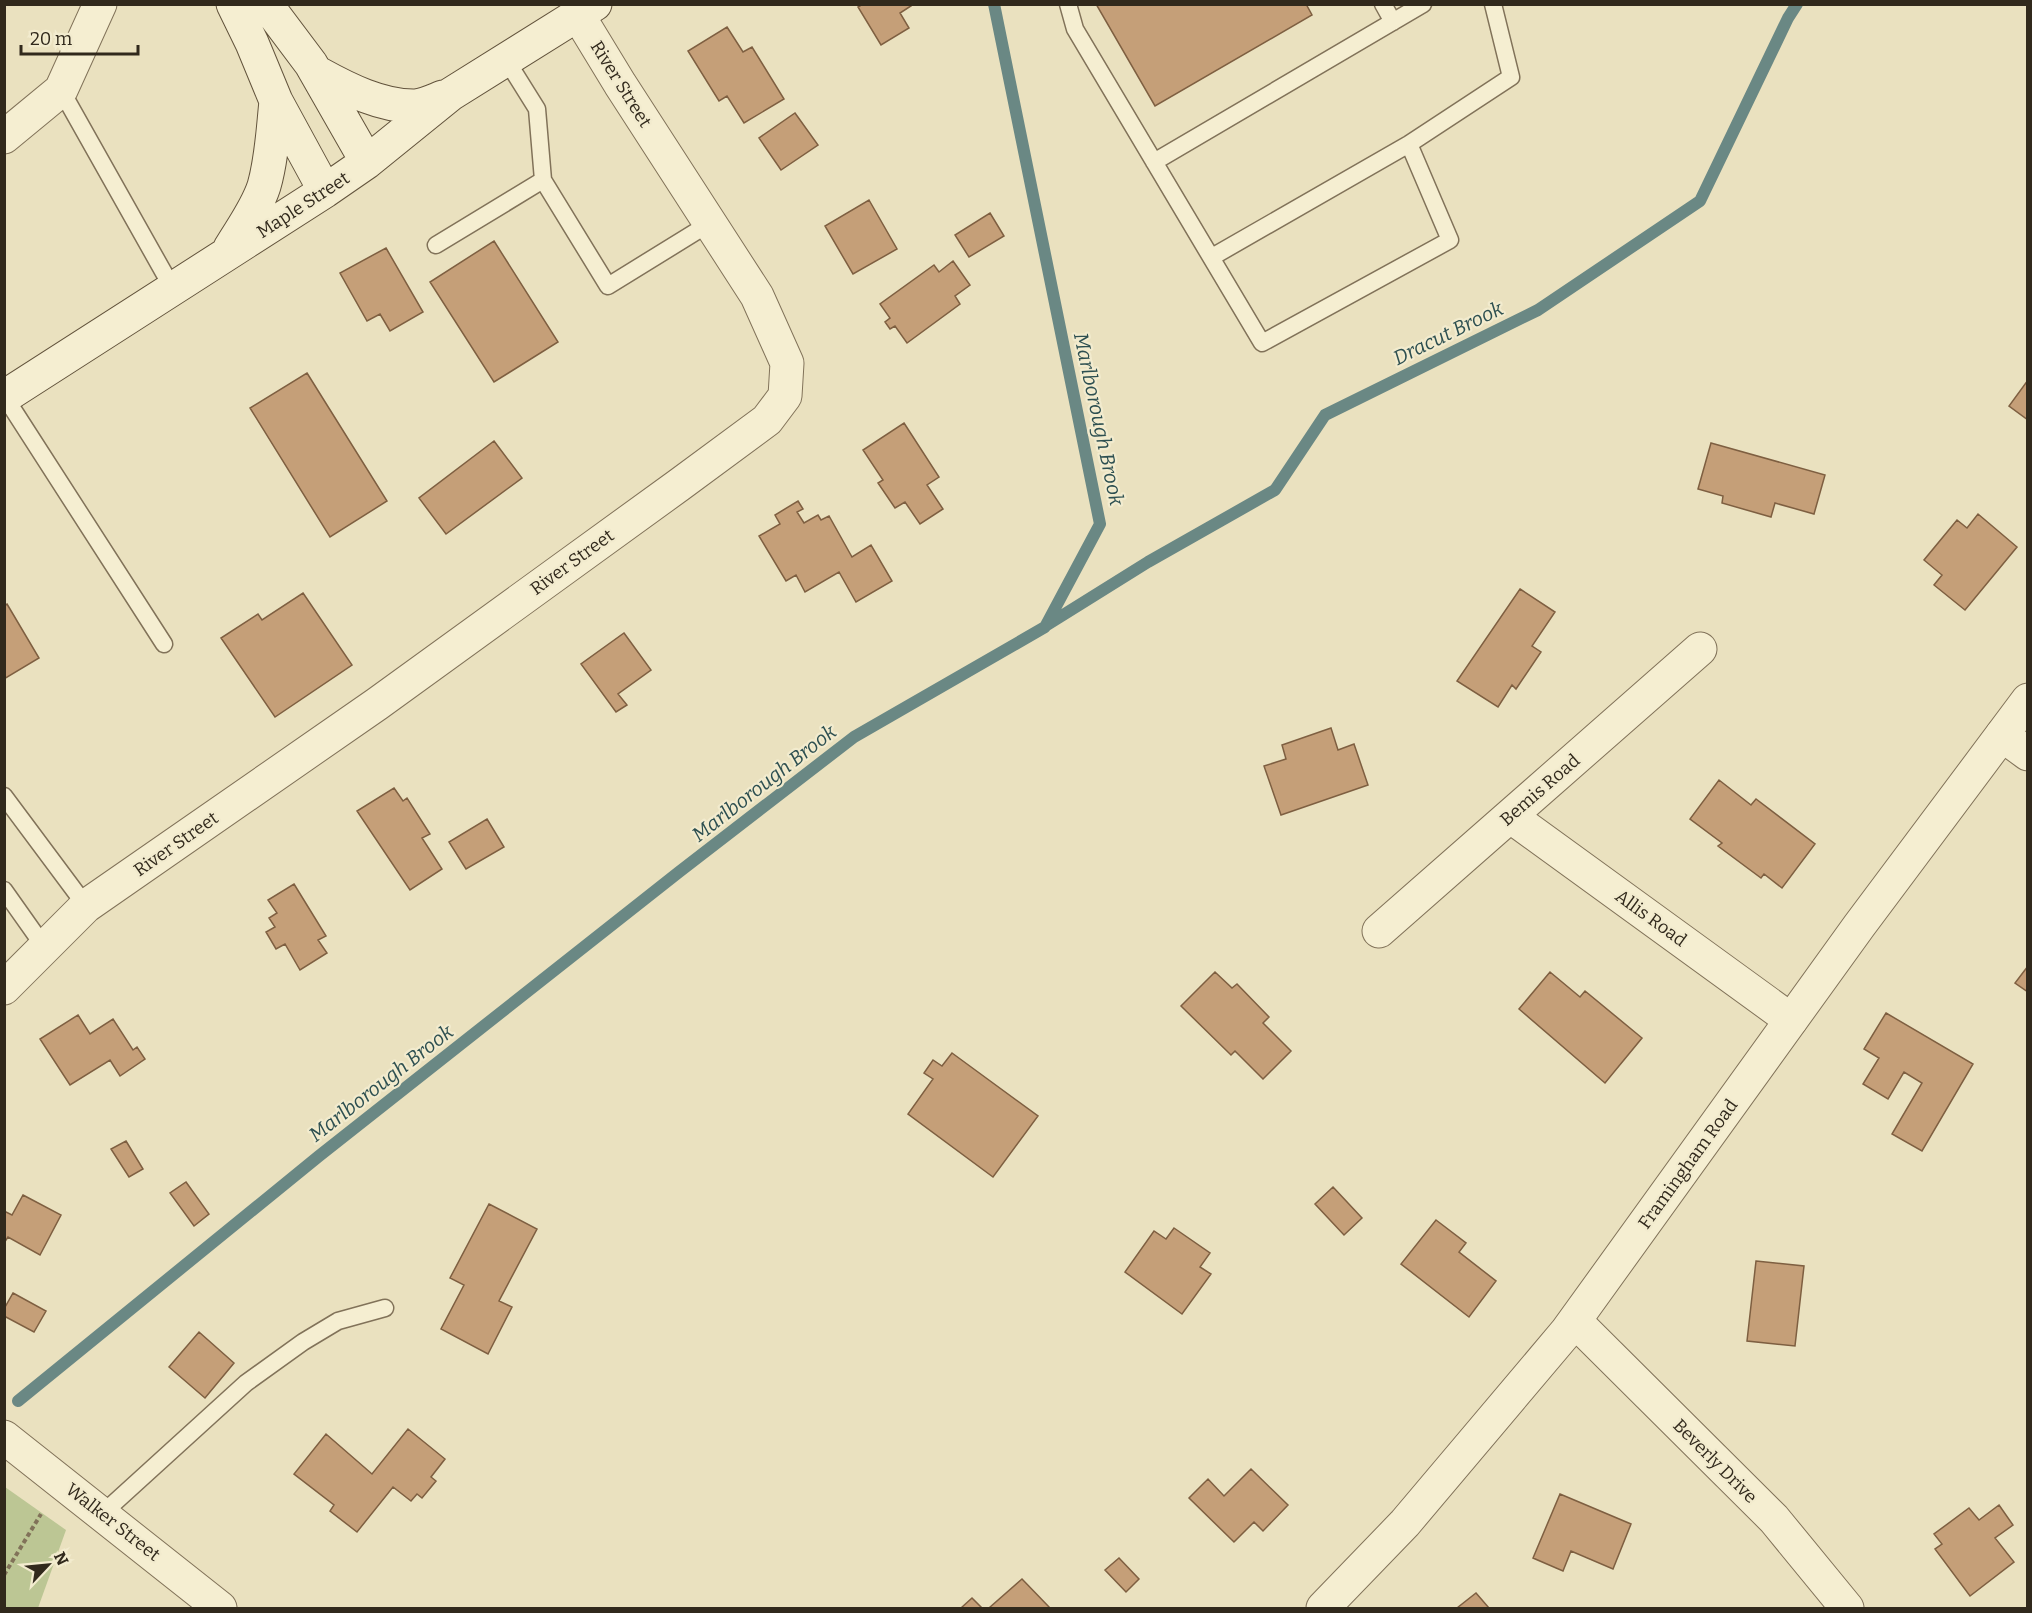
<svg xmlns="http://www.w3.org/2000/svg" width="2032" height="1613" font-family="Bitter,serif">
<rect width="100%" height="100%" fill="#eae1bf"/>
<path fill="#bcc694" d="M5,1487L66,1530L38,1608H5Z"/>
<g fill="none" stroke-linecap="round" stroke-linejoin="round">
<path stroke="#6a8884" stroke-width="12" d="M1047,625L1148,562L1275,490L1325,415L1538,310L1700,201L1788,18L1797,4
M18,1401L319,1156L679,872L854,737L1045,627L1100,524L994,4"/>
</g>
<path fill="#c59f78" stroke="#7e5f41" stroke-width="1.5" d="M863,4H914L900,13L909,28L881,45L858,7Z
M1096,4H1306L1312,15L1155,106Z
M727,27L743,52L752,47L784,99L744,123L727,96L719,101L688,51Z
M795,113L818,145L781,170L759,138Z
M869,200L897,249L853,274L825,226Z
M990,213L1004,236L969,257L955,235Z
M494,241L558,342L494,382L430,282Z
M386,248L423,312L390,331L380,314L367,321L340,273Z
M953,261L970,285L955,296L960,304L907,343L895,326L890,329L885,322L890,318L880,304L934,265L939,272Z
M307,373L387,501L330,537L250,408Z
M2028,380V420L2009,406Z
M904,423L939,477L927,485L943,509L920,524L905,502L895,508L878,483L883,480L863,450Z
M494,441L522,478L446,534L419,498Z
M1711,443L1825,475L1814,514L1775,503L1771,517L1722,503L1723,496L1698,489Z
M798,501L803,509L797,512L804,523L818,515L821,520L829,516L852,557L871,545L892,581L856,602L839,572L805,592L796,575L786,581L759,536L780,524L775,515Z
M1978,514L2017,547L1965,610L1934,585L1942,575L1924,560L1957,520L1967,528Z
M1520,589L1555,612L1532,646L1541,652L1516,689L1512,685L1498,707L1457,681Z
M303,593L352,665L275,717L221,638L258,614L262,620Z
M7,604L39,658L4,679V606Z
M624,633L651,670L618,694L627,705L616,712L581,664Z
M1331,728L1338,750L1354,744L1368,785L1281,815L1264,766L1286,759L1282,745Z
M1719,780L1751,805L1756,799L1815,844L1782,888L1764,874L1761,878L1718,846L1722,843L1690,819Z
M394,788L403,801L407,798L430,834L422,838L442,869L410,890L357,811Z
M487,819L504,847L466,869L449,842Z
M294,884L326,936L318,940L327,953L300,970L285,944L276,949L266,932L275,927L269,918L277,913L268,900Z
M2028,966V992L2015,983Z
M1215,972L1232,988L1237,984L1269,1017L1263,1023L1291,1051L1263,1079L1235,1051L1231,1055L1181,1006Z
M1550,972L1580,997L1585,991L1642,1038L1605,1083L1519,1009Z
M1886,1013L1973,1064L1922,1151L1892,1134L1922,1083L1904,1072L1888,1099L1863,1084L1879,1058L1864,1049Z
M78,1015L90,1034L113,1019L133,1050L137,1047L145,1059L120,1076L110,1060L70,1085L40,1039Z
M952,1053L1038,1116L993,1177L908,1114L933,1079L924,1073L933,1060L942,1066Z
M126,1141L143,1169L129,1177L111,1149Z
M186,1182L209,1214L194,1226L170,1193Z
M1333,1187L1362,1218L1344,1235L1315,1204Z
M23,1195L61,1215L40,1255L8,1237L4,1243V1211L12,1215Z
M489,1204L537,1229L499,1301L512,1307L488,1354L441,1329L464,1285L450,1278Z
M1436,1220L1466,1243L1459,1252L1496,1281L1469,1317L1401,1264Z
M1174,1228L1210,1253L1200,1267L1211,1274L1182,1314L1125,1272L1154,1231L1166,1239Z
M1756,1261L1804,1266L1795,1346L1747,1341Z
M13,1293L46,1311L34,1332L4,1316V1309Z
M199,1332L234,1363L205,1398L169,1367Z
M408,1429L445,1459L431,1477L436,1481L422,1498L417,1494L411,1501L393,1487L357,1532L330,1511L334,1505L294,1474L326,1434L372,1474Z
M1251,1469L1288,1505L1263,1531L1254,1522L1234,1542L1189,1498L1208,1479L1224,1496Z
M1560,1494L1631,1524L1613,1569L1571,1551L1563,1571L1533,1558Z
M1999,1505L2013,1525L1995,1538L2014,1562L1970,1596L1935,1549L1942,1544L1934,1534L1969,1508L1979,1520Z
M1119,1558L1139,1579L1126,1592L1105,1570Z
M1022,1579L1050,1608H989Z
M1476,1593L1489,1608H1457Z
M972,1598L982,1608H961Z"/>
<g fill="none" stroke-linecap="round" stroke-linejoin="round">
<defs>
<path id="service" d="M1068,4L1075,29L1262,343L1450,240L1409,144
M1383,4L1393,22
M507,61L537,109L543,180L608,286L710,223
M61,90L173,289
M1154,162L1423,4
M436,245L543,180
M1212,257L1409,144L1511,77L1493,4
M5,397L164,644
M4,796L86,906
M4,890L45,948
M102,1514L246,1383L303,1342L338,1321L385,1308"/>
<path id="minor" d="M4,137L61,90L100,4
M2002,735L2028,754
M1510,816L1791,1020
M1379,931L1700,649
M4,988L86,906L377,704L679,485L767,420L785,396L787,363L757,296L620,84L578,15
M1575,1321L1774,1519L1847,1608"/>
<path id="tertiary" d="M4,1437L220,1608
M1323,1608L1405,1523L1567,1331L1859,926L2028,700"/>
<path id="secondary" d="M233,4L252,43L276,101L325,191
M266,4L311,64L367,162
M318,73C347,89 382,107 416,106C425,105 435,100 443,97
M230,248C242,228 257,208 264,186C272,158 273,129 276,101
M4,397L325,191L367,162L451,94L595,4"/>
</defs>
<use href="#service" stroke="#817259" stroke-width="19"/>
<use href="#minor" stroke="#817259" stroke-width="35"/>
<use href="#tertiary" stroke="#817259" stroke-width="35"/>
<use href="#secondary" stroke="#62533c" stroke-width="35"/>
<path stroke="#817259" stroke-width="4" stroke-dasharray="4.5 3" stroke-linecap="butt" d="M4,1575L41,1514"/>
<use href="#service" stroke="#f5eed1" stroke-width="16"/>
<use href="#minor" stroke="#f5eed1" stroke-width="33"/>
<use href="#tertiary" stroke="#f5eed1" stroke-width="33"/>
<use href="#secondary" stroke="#f5eed1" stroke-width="33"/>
</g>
<g text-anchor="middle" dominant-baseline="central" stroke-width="4.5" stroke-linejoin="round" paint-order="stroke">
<g font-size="18" fill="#31291c" stroke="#f2ebce">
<text transform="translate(621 84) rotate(58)">River Street</text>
<text transform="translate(303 205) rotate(-33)">Maple Street</text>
<text transform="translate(572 562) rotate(-36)">River Street</text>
<text transform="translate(1540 790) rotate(-41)">Bemis Road</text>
<text transform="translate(176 844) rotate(-35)">River Street</text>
<text transform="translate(1651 918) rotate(36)">Allis Road</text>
<text transform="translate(1688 1164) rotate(-54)">Framingham Road</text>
<text transform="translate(1715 1461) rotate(45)">Beverly Drive</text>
<text transform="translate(113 1522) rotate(38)">Walker Street</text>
</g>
<g font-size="20" font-style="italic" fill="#2d4f50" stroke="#f2ebce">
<text transform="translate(1448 333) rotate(-26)">Dracut Brook</text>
<text transform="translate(1099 419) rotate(78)">Marlborough Brook</text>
<text transform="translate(764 783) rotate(-38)">Marlborough Brook</text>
<text transform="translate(381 1083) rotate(-38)">Marlborough Brook</text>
</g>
</g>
<rect width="2032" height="1613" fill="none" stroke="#31291c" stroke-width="12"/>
<g transform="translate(48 1565) rotate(64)" stroke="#f2ebce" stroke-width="4.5" paint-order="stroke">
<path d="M0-4.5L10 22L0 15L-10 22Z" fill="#31291c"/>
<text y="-9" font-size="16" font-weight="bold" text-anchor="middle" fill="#31291c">N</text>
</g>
<path d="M21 45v9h117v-9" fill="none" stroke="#31291c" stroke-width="3"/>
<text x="30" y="45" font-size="18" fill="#31291c" stroke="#f2ebce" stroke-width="4.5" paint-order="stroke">20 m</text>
</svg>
